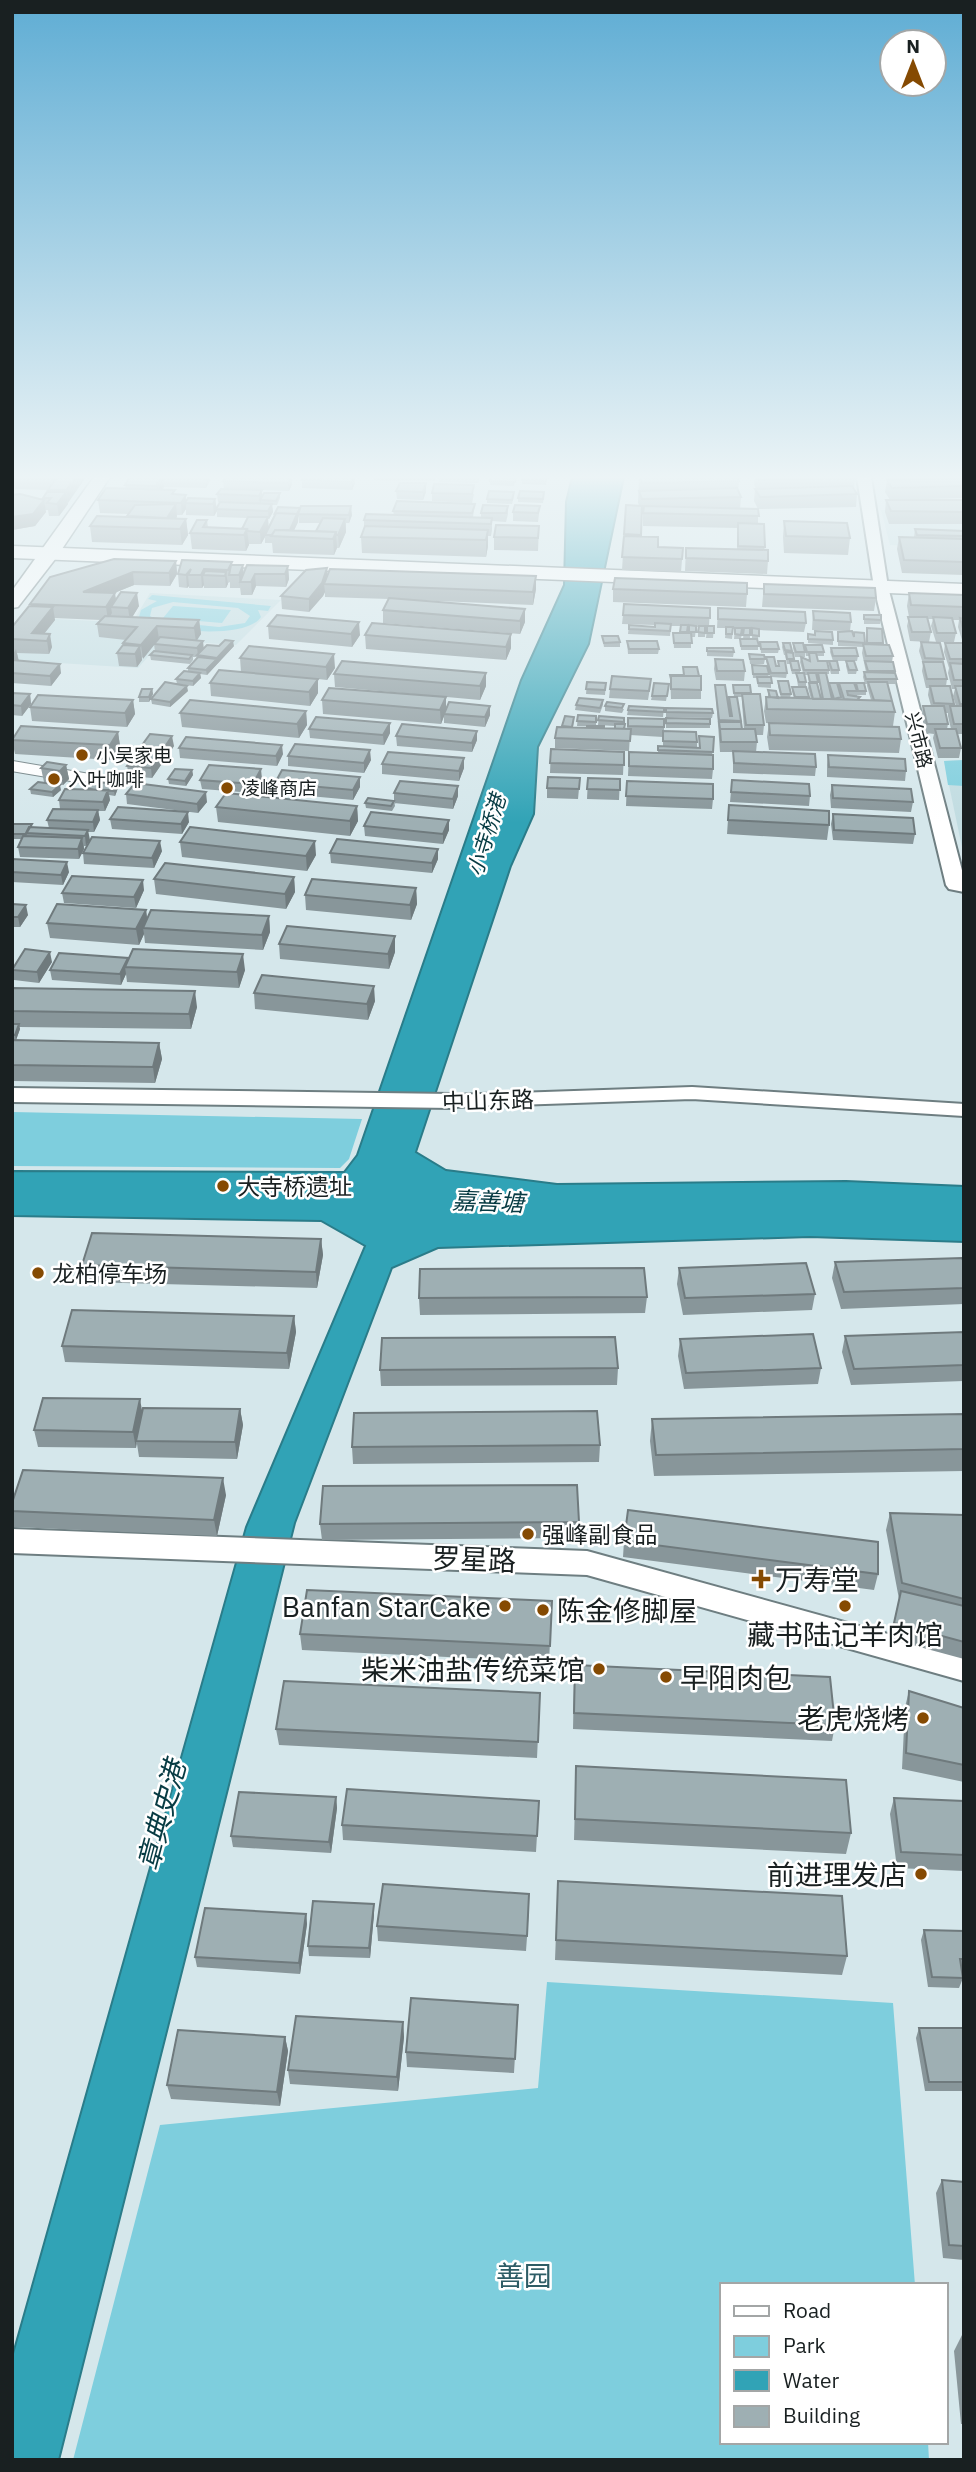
<svg xmlns="http://www.w3.org/2000/svg" width="976" height="2472" font-family="'IBM Plex Sans','Noto Sans SC',sans-serif">
<rect width="100%" height="100%" fill="#d5e7eb"/>
<path fill="#c1dce1" d="M881,510H964V548L890,545Z
M150,593L281,600L236,645L163,640L138,668L12,660V628L20,617L132,623Z
M964,760V857L944,761Z"/>
<path fill="#7ecedd" fill-rule="evenodd" d="M152,595L271,606L268,611L258,610L261,617C246,640 158,632 139,617L141,610L157,601L148,599ZM173,602L238,608L250,616L245,623L219,627L158,621L150,616L152,608Z
M173,606L231,610L222,623L163,618Z
M964,760V786L948,785L944,761Z
M12,1112L362,1119L349,1159L340,1168L12,1166Z
M547,1982L893,2003L915,2285H722V2442H928L929,2460H73L160,2125L538,2088Z"/>
<path fill="#31a3b6" stroke="#2a7c89" stroke-width="2" d="M572,477H624L589,644L538,747L534,814L511,866L416,1152L446,1170L557,1184L846,1181L964,1186V1242L810,1237L438,1248L392,1268L295,1523L59,2460H12V2357L246,1527L365,1246L321,1221L12,1216V1171L344,1172L357,1155L521,680L564,585L566,502Z"/>
<g fill="none" stroke-linecap="round" stroke-linejoin="round">
<defs>
<path id="service-far1" d="M12,766L113,783"/>
<path id="service" d="M452,1101L692,1093L964,1110"/>
<path id="minor" d="M857,477H871L888,587L964,878V892L949,889L946,885L874,587Z
M12,1088L452,1094L463,1101L452,1108L12,1102Z
M12,1529L587,1551L964,1655V1681L587,1575L12,1553Z"/>
<path id="tertiary" d="M94,477H110L56,558L18,607L12,608V591Z"/>
<path id="secondary" d="M12,546L964,584V596L12,558Z"/>
</defs>
<use href="#service-far1" stroke="#6e7e81" stroke-width="12"/>
<use href="#service" stroke="#6e7e81" stroke-width="16"/>
<use href="#minor" stroke="#6e7e81" stroke-width="4"/>
<use href="#tertiary" stroke="#6e7e81" stroke-width="3"/>
<use href="#secondary" stroke="#6e7e81" stroke-width="3"/>
<use href="#service-far1" stroke="#fff" stroke-width="10"/>
<use href="#service" stroke="#fff" stroke-width="12"/>
<use href="#minor" fill="#fff" fill-rule="evenodd"/>
<use href="#tertiary" fill="#fff" fill-rule="evenodd"/>
<use href="#secondary" fill="#fff" fill-rule="evenodd"/>
</g>
<path fill="#88969a" fill-rule="evenodd" d="M12,477H86L67,503L68,504L59,516H49L48,510H45L46,512L35,526L12,530V495L43,500V498L48,492V490L15,489Z
M130,477H210V480L206,488L164,487L162,490L175,494L186,495V500L215,499L217,509L220,503L218,502L217,494L224,489L223,481L292,477V484L289,491L262,490V496L280,493V498L277,505H272L273,512L269,519H268V527L278,507L352,515L349,523H346V532L339,548H337L334,555L273,553L272,543H265V537L261,544H249L246,551L192,549L190,533L207,520L208,527L242,529L247,518L217,517V511L214,516L186,515V509L182,515H177L176,518L186,519L188,535L182,545L92,542L90,526L127,517L129,514L100,513L98,500L126,489L125,485ZM299,516V523H320L316,531L294,530L298,522Z
M355,477V483L352,490L302,488V480Z
M374,477H436L435,481L374,480Z
M439,477H480L478,483L439,482Z
M491,477H516L514,486L490,485Z
M522,477H547L546,485L522,484Z
M639,477H737L739,481L738,491L741,497L740,509H758L754,501L755,489H756L754,484L755,477H855L854,489L857,494L856,507L758,509V524L765,547L764,550L768,561L767,574L685,571L686,548L737,549V528L643,526V511H642L641,536L658,547L683,548L681,572L622,570L626,505H639L638,503Z
M885,477H964V498L890,500L885,492L887,480Z
M396,491L426,492L423,500L397,499Z
M432,493L474,494L472,503L432,501Z
M514,496L512,504L487,503V499Z
M544,496L543,503L518,502V498Z
M886,500H964V524H889L885,512Z
M475,504L473,517H481V513L508,506V514L506,522L492,521V530L491,536H488V546L486,557L362,553L361,537L364,528V520L394,515L393,511Z
M540,506L538,522L513,521V512Z
M784,521L850,538L848,555L784,553L783,537Z
M539,526L538,551L494,550V537Z
M915,529L964,531V575L902,573L897,549L899,537H914Z
M176,561L177,574L170,586L134,585L114,593L116,600L139,606L132,617L199,620L201,634L196,640L204,648L234,646L207,675L200,674L201,678L193,686L177,684L176,679L188,672V668L197,657H193V660L190,664L151,660L150,655L155,652L154,644L159,639L142,658V660L137,667L119,666L117,653L123,645V643L126,640L99,637L97,624L101,620L54,618L55,620L44,634L52,647L49,654L17,653L19,661L61,673L51,686L12,683V627L31,606L30,604L50,577Z
M232,562V565H243V574L288,566L289,579L286,587L256,586L252,595H241L240,587V588H230V582L228,583L226,588H204V585L202,588H189V586L187,588L179,587L178,574Z
M328,575L536,589L533,605L413,600L525,609V622L520,634L383,623V610L389,599L325,597V592L323,596L309,612L282,609L281,596Z
M764,584L876,598L874,611L762,607Z
M613,589L747,594L746,607L613,602Z
M909,593L964,595V643H963L958,627L959,620H952L956,633L954,642H936L931,626L933,619H927L931,632L929,642L910,641L907,626L909,617L907,606Z
M710,608L709,626H714L713,638H706L707,627H705V637H698V627H696L695,637H691V648H674L673,633H680L681,626H671L670,636L628,634L629,625L655,627V625L622,624L623,615Z
M718,608L806,623L804,632L759,630L758,640V650H741L740,639H734L735,629H733L732,639L725,638L726,628H717ZM742,629H744L743,639H741ZM750,629L752,630V639H750Z
M813,611L851,622L850,631L812,630Z
M277,615L360,635L352,647L269,639L268,626Z
M864,615L881,620L880,624H864Z
M867,628L893,656L892,662L895,671L897,679L896,684H888L895,712L893,726L766,723L764,711L766,697H768V690L778,698H781L778,686V681L791,694L790,698H794L792,691V687L809,697V698L811,699L808,688L809,683L808,675H805L806,682V686H798L796,674H792L790,664H787L785,655H784L782,647L783,643L792,651L794,661L800,670V673H803L800,662L801,657L809,661V656H806L805,649V645L824,652V656H817L818,661L829,670V674H826L829,686V683L839,688V683L855,686L856,683L866,691V695H857V694V696H851L860,697L859,700H871L867,686V684H865L863,677L864,672H866L862,653L863,647L838,646V632L854,635L864,633L865,644H866ZM816,674H818L822,699L818,686V682Z
M511,634V648L506,660L366,649L365,635Z
M808,634L833,640V645L808,643Z
M602,636L620,642V647H604Z
M627,641L659,649L658,654H628Z
M760,642L779,649L778,653H761Z
M921,642L944,659L943,665L947,679L946,686L954,704V706H956L953,696L955,689H952L948,673L949,668L944,652L945,643H964V747L962,739L963,734H957L961,748L959,758H938L933,738L934,734L926,733L922,715L923,706H931L928,695L929,688H926L922,671L923,664L919,651ZM945,713H948V716L951,729H947L948,724Z
M793,643L805,652V657H795L793,648Z
M707,648L734,652L733,657L707,656Z
M831,648L858,656L857,661H854L857,670L856,674H848L846,666V661H852H833L830,652Z
M749,654L765,659L764,664H750Z
M766,657L776,666H778V661L787,673L786,678L771,677V688L758,687L757,678H753L752,665L769,674L768,677H770L766,661Z
M240,658L335,668L327,680L318,679V693L310,706L211,696L210,683L241,672Z
M715,659L745,671L744,681L716,680L714,669Z
M829,661L839,670V674H831L829,666Z
M683,667L701,690V699H671L670,675H683Z
M334,674L486,686L480,700L335,687Z
M587,682L606,683L605,695L586,694Z
M669,684L666,701L651,700L652,696Z
M715,685L730,716H731L729,702V697H734L733,685H750L751,694L764,725L763,735H756L757,742L756,752L816,767L815,776L733,773V752H720ZM737,697H742V703L744,729H742Z
M650,688L648,700L609,698L610,689Z
M152,689L153,694L149,702H139V697Z
M188,691L170,707L152,704L151,699Z
M12,693L30,694L31,704L22,716L12,715Z
M133,700L135,714L127,727L32,721L30,707Z
M322,700L446,710L490,715L485,727L444,723V716L441,724L323,714Z
M603,700V705L600,713L575,710L576,705Z
M605,706L624,709L622,713L605,711Z
M664,708L663,717L627,715L628,710Z
M306,711L307,725L299,738L182,727L180,713Z
M666,712L713,713L712,718L666,717Z
M578,715L596,716V726L604,728L615,729V726L598,725L599,716L624,718L625,729H627L628,718L664,719V731L697,742V747L699,748V736L714,737L712,755L713,769L712,779L628,776L629,752L658,753V746H663V737L630,735L629,751L555,748V738L562,727L574,717L573,727L587,728V726H577Z
M666,718L710,724V728H666Z
M390,723V733L384,745L310,738L309,729Z
M769,723L901,739L899,753L769,750L767,737Z
M118,732L120,746L112,760L15,754L12,740Z
M396,736L477,740L472,752L397,746Z
M174,746L152,778L129,776L127,766Z
M179,748L283,754L277,766L180,758Z
M551,749L624,752L623,775L550,773Z
M828,755L906,771L905,781L827,777V765Z
M288,756L371,760L364,773L288,766Z
M382,764L464,768L459,781L382,774Z
M66,765L69,779L63,785L44,782L41,768Z
M192,770L193,775L186,786L169,784L168,779Z
M360,777V787L353,800L276,793L275,783Z
M580,778L578,799L547,798V788Z
M588,778L620,779L619,800L587,799Z
M262,779L254,793L202,789L200,780Z
M732,780L810,796L809,806L730,802Z
M627,781L713,799L712,809L626,806Z
M118,784V788L115,796L109,795L110,800L105,811H98L100,820L94,832H88L86,846H84V849L79,859L20,857L18,847L22,839H12V824L32,827L49,828L47,820L60,809L59,800L84,789V788Z
M832,785L913,802L911,812L831,808L830,795Z
M30,789L61,790L53,797L31,794Z
M394,793L458,796L453,809L394,803Z
M126,794L207,802L198,813L127,804Z
M394,801L395,806L392,811L366,808L365,803Z
M729,805L829,825L827,840L727,834Z
M357,806L358,821L350,836L218,822L216,807Z
M833,814L915,834L913,844L833,840L831,824Z
M110,819L189,822L182,834L112,829Z
M449,820V830L443,844L365,836L364,826Z
M180,842L316,855L307,871L182,857Z
M162,851L154,868L84,864L83,853Z
M330,853L438,859L432,873L331,863Z
M12,859L69,872L63,885L12,882Z
M294,877L295,892L286,909L156,894L154,879Z
M416,888L417,904L411,920L306,910L305,895Z
M144,890L136,908L64,903L62,893Z
M12,904L28,915L20,927H12Z
M146,910L147,919L269,916L270,932L263,950L145,943L144,934L139,945L50,938L47,923Z
M279,944L395,952L389,969L280,959Z
M128,958V960L245,970L239,988L127,982L126,974L121,985L52,980L50,970Z
M52,962L39,983L14,980L12,969Z
M12,988L197,1007L191,1029L19,1027L20,1029L16,1040H12Z
M254,993L375,1001L368,1020L255,1009Z
M12,1040L159,1043L162,1059L155,1083L12,1081Z
M321,1239L323,1255L317,1288L86,1282L82,1265Z
M835,1262H964V1304L841,1309L832,1278Z
M679,1268L815,1294L812,1310L683,1315L677,1284Z
M647,1297L645,1313L420,1315L419,1298Z
M294,1316L296,1332L289,1369L65,1362L62,1346Z
M964,1332V1381L851,1385L842,1352L845,1336Z
M680,1339L821,1368L818,1384L684,1389L678,1356Z
M618,1368L617,1385L381,1386L380,1370Z
M240,1409L243,1425L237,1459L139,1457L137,1444L136,1448L38,1447L34,1430L142,1413Z
M964,1414V1471L654,1476L650,1441L652,1419Z
M600,1445L599,1462L353,1464L352,1447Z
M226,1495L217,1536L14,1527L12,1519V1503Z
M890,1513L964,1515V1659L890,1639L899,1599L886,1530Z
M579,1522L578,1538L322,1540L320,1524Z
M624,1541L878,1574L874,1590L623,1557Z
M552,1601L549,1662L302,1650L300,1634Z
M574,1681L835,1725L832,1741L573,1729Z
M909,1691L964,1708V1782L902,1769L905,1707Z
M540,1693L537,1758L279,1745L276,1729Z
M576,1766L851,1833L846,1854L574,1840Z
M336,1797L337,1808L331,1853L233,1847L231,1836Z
M894,1798L964,1801V1871L897,1868L890,1814Z
M539,1801L536,1852L343,1840L342,1825Z
M558,1881L847,1956L842,1975L555,1960Z
M374,1904V1914L370,1958L309,1956L308,1946Z
M529,1909L526,1951L378,1941L377,1926Z
M306,1914L307,1924L300,1974L197,1967L195,1957Z
M924,1930L964,1931V1969H962L963,1978L959,1988L928,1987L921,1940Z
M518,2005L514,2073L407,2067L406,2052Z
M403,2022L404,2037L398,2091L290,2084L288,2070Z
M919,2028H964V2091H925L916,2038Z
M285,2037L288,2051L280,2106L171,2099L167,2085Z
M942,2180L964,2182V2260L943,2258L936,2193Z
M962,2335H964V2424H961L954,2351Z"/>
<path fill="#6f7a7d" d="M76,477H86L68,503L66,490Z
M161,477H163L164,487L158,498L156,486Z
M205,477H210V480L206,488Z
M291,477L292,484L289,491L288,483Z
M354,477L355,483L352,490V482Z
M426,483V492L423,500V492Z
M262,490V498L260,504L259,496Z
M66,492L68,504L59,516L57,504Z
M186,495V509L182,515L181,503Z
M215,499L217,511L214,516L213,504Z
M44,500L46,512L35,526L12,530V517Z
M176,504L177,517L169,529L167,518Z
M272,504L273,512L269,519L268,511Z
M351,506L352,515L349,523V515Z
M300,508V512L298,518V522L291,537L287,535Z
M268,517L269,530L265,535V537L261,544L260,532Z
M186,519L188,535L182,545L180,529Z
M345,519L346,532L339,548L338,535Z
M247,529L249,545L246,551L244,535Z
M488,530V546L486,557V540Z
M336,532L337,548L334,555L333,539Z
M176,561L177,574L170,586L169,573Z
M243,565L244,578L240,582V588L239,575Z
M288,566L289,579L286,587L285,574Z
M327,568L328,581L324,584L325,592L323,596L309,612V599Z
M191,569L188,575L189,586L187,588L186,575Z
M204,569L205,575H203L204,585L202,588L201,575Z
M133,572L134,585L85,605L83,592Z
M226,572L228,584L226,588L225,576Z
M255,574L256,586L252,595L251,582Z
M536,576V589L533,605V592Z
M115,593L117,606L111,607L112,613L108,620L106,607Z
M137,593L139,606L130,621L128,608Z
M53,607L55,620L39,640L32,633Z
M525,609V622L520,634V621Z
M199,620L201,634L196,642L194,628Z
M359,622L360,635L352,647L351,634Z
M157,626L159,639L143,659L141,645Z
M50,634L52,647L49,654L47,641Z
M511,634V648L506,660V647Z
M203,641L204,650L198,655L197,648Z
M233,641L234,646L207,675L206,670L217,660V658Z
M140,646L142,660L137,667L135,654Z
M16,649L19,663L15,669L12,656Z
M334,654L335,668L327,680L326,667Z
M60,664L61,673L51,686L50,676Z
M200,673L201,678L193,686V681Z
M486,673V686L480,700V686Z
M318,679V693L310,706L309,692Z
M187,686L188,691L170,707V702Z
M152,689L153,694L149,702V697Z
M30,694L31,704L22,716L21,706Z
M446,697V711L441,724L440,710Z
M133,700L135,714L127,727L125,713Z
M490,706V715L485,727V717Z
M306,711L307,725L299,738L297,724Z
M390,723V733L384,745L383,735Z
M477,731V740L472,752V743Z
M118,732L120,746L112,760L110,745Z
M172,736L174,746L152,778L151,768Z
M282,745L283,754L277,766L276,756Z
M370,750L371,760L364,773V763Z
M464,758V768L459,781V771Z
M66,765L69,779L63,785L60,771Z
M261,769L262,779L254,793L253,784Z
M192,770L193,775L186,786L185,781Z
M360,777V787L353,800V790Z
M118,784V788L115,796L114,791Z
M60,785L61,790L53,797L52,792Z
M458,786V796L453,809V799Z
M108,790L110,800L105,811L103,802Z
M206,792L207,802L198,813L197,804Z
M357,806L358,821L350,836V821Z
M98,810L100,820L94,832L93,822Z
M188,812L189,822L182,834L181,824Z
M449,820V830L443,844V834Z
M88,830L90,840L86,846L85,836Z
M82,838L84,849L79,859L78,849Z
M160,841L162,851L154,868L152,858Z
M315,841L316,855L307,871L306,856Z
M438,849V859L432,873V863Z
M67,862L69,872L63,885L61,875Z
M294,877L295,892L286,909L285,894Z
M143,880L144,890L136,908L134,897Z
M416,888L417,904L411,920L410,905Z
M26,905L28,915L20,927L18,917Z
M146,910L148,925L143,928L144,934L139,945L136,929Z
M269,916L270,932L263,950L262,935Z
M395,936V952L389,969L388,954Z
M50,952L52,962L39,983L37,972Z
M243,954L245,970L239,988L237,972Z
M128,958L129,967H125L126,974L121,985L120,974Z
M374,986L375,1001L368,1020L367,1004Z
M195,991L197,1007L191,1029L189,1014Z
M19,1024L20,1029L16,1040L15,1035Z
M159,1043L162,1059L155,1083L153,1067Z
M321,1239L323,1255L317,1288L316,1272Z
M294,1316L296,1332L289,1369L287,1353Z
M140,1399L143,1416L136,1441V1448L133,1432Z
M240,1409L243,1425L237,1459L235,1442Z
M223,1478L226,1495L217,1536L214,1520Z
M336,1797L337,1808L331,1853L329,1842Z
M374,1904V1914L370,1958L369,1948Z
M306,1914L307,1924L300,1974L299,1963Z
M403,2022L404,2037L398,2091L397,2077Z
M285,2037L288,2051L280,2106L277,2092Z"/>
<path fill="#9eafb3" stroke="#6f7a7d" stroke-width="2" d="M57,477H76L66,490H48Z
M130,477H161L156,486L125,485Z
M225,477H291L288,483L223,481Z
M303,477H354L352,482L302,480Z
M491,477H516L515,482L490,481Z
M522,477H547L546,481L522,480Z
M640,477H737L739,481L642,483Z
M758,477H855L856,478L759,480Z
M964,478V486L892,488L887,480Z
M400,483H426L423,492L396,491Z
M434,484L474,485L472,494L432,493Z
M852,486L857,494L760,497L755,489Z
M106,488L175,490L172,494L186,495L181,503L98,500Z
M737,488L741,497L642,499L639,491Z
M221,489L262,490L259,496L217,494Z
M489,491L514,492L512,500L487,499Z
M520,491L544,492L543,499L518,498Z
M47,492H66L57,504L47,503L51,498H43Z
M264,493H280L276,501L260,500Z
M20,494L44,500L33,514L12,517V495Z
M188,498L215,499L213,504L185,503Z
M886,500H964V512L891,511Z
M397,501L475,504L472,513L393,511Z
M220,502L272,504L268,511L216,509Z
M176,504L167,518L127,516L135,505Z
M483,505L508,506L506,513H481Z
M515,505L540,506L538,513L513,512Z
M626,505L642,506L641,535L624,534Z
M301,506H351L349,515L298,514Z
M644,506L758,509L759,516L643,513Z
M278,507L300,508L297,514L276,513L274,515Z
M276,513L297,514L290,530H275L272,535H265Z
M366,514L492,518L491,524L364,520Z
M97,516L186,519L180,529L90,526Z
M248,517H268L260,532L248,531L247,529H242Z
M323,518L345,519L338,535H336V532L316,531Z
M197,520H207L203,527L247,529L244,535L190,533Z
M784,521L847,523L850,538L786,536Z
M738,523L764,524L765,547L738,546Z
M496,525L539,526L538,538L494,537Z
M365,526L488,530L486,540L361,537Z
M915,529L964,531V536L917,535Z
M275,530L336,532L333,539L271,536Z
M624,536L658,537V547L683,548L682,559L622,557Z
M899,537L964,539V562L904,560Z
M686,548L768,550V561L686,558Z
M114,559L176,561L169,573L133,572L83,592L115,593L106,607L30,604L50,577Z
M182,560L232,562L228,570L204,569L201,575H188L191,569L186,575L178,574Z
M231,565H243L239,575H229Z
M247,565L288,566L285,574H255L251,582H240Z
M327,568L322,583L309,599L281,596L306,570Z
M330,569L536,576L533,592L324,584Z
M205,571L226,572L225,576L203,575Z
M615,578L747,583V594L613,589Z
M764,584L875,588L876,598L764,594Z
M121,592L137,593L128,608L111,607Z
M909,593L964,595V607L911,605Z
M389,598L525,609L520,621L383,610Z
M624,604L710,608V618L623,615Z
M29,606L53,607L32,633L50,634L47,641L12,639V627Z
M718,608L805,612L806,623L718,619Z
M813,611L850,613L851,622L814,620Z
M277,615L359,622L351,634L268,626Z
M864,615H881V620L864,619Z
M105,616L199,620L194,628L157,626L141,645L123,643L137,627L97,624Z
M908,617H927L931,632H912Z
M933,617L952,618L956,633H937Z
M960,618L964,619V632Z
M372,623L511,634L506,647L365,635Z
M655,623L671,624L670,631L629,629V625L655,627Z
M681,625H688L687,632H680Z
M689,625L696,626V632H689Z
M699,626H705V633L698,632Z
M707,626H714V633H707Z
M726,627H733L732,634H726Z
M735,628H742L741,635L735,634Z
M744,628H750V635H743Z
M752,628L759,629V636L752,635Z
M867,628L882,629L883,643H867Z
M815,631L832,632L833,640L808,639V634L815,635Z
M852,631L854,637V632L864,633L865,643L838,641V632Z
M673,633H691L692,643H674Z
M602,636H618L620,642L604,643Z
M160,637L203,641L197,648L154,644Z
M740,639H757L759,646H741Z
M225,640L233,641L217,658L197,655L207,645L219,646Z
M627,641H657L659,649H629Z
M760,642H777L779,649H761Z
M921,642L940,643L944,659L925,658Z
M783,643H790L792,651L785,650Z
M793,643H803L805,652H796Z
M945,643H964V659H950Z
M863,644L889,645L893,656H866Z
M123,645L140,646L135,654L117,653Z
M805,645H822L824,652H807Z
M249,646L334,654L326,667L240,658Z
M707,648H733L734,652L707,651Z
M831,648H856L858,656H833Z
M154,651L192,655L189,659L150,655Z
M786,652L793,653L794,659H787Z
M809,653H816L818,661H827L829,670H804L801,657L810,661Z
M749,654L764,655L765,659H750Z
M198,657L217,659L206,670L188,668Z
M766,657H774L776,666H779L778,661H785L787,673H771Z
M715,659L743,660L745,671H717Z
M12,660L60,664L50,676L12,673Z
M342,661L486,673L480,686L334,674Z
M790,661H798L800,670H792Z
M829,661H837L839,670H832Z
M846,661H854L857,670H849Z
M865,661L893,662L895,671H868Z
M923,662H943L947,679H927Z
M950,663L964,664V680H954Z
M752,665L767,666L769,674H753Z
M683,667H697L699,676H671V679L670,675H684Z
M219,670L318,679L309,692L210,683Z
M184,671L200,673L193,681L176,679Z
M864,672L895,673L897,679H866Z
M796,673H804L806,682H799Z
M808,673H816L818,682H810Z
M818,673H826L832,699H823Z
M612,676L651,679L649,691L610,689Z
M671,676H701V690L671,689Z
M757,677H771L772,683H758Z
M778,681H788L791,694H781Z
M165,682L187,686L170,702L151,699Z
M587,682L606,683L605,690L586,689Z
M868,682H887L892,701L874,700Z
M654,683L669,684L667,696H652Z
M809,683H817L821,699H813Z
M829,683H837L841,697L834,699Z
M839,683H854L857,691H847L848,695L860,697L857,700L844,699Z
M856,683H864L866,691H858Z
M715,685H725L730,716H732L729,697H737L741,721L719,720Z
M733,685H750L751,693H734Z
M930,686H950L954,704L934,703Z
M955,686H964V704H960Z
M792,687H806L809,697H795Z
M329,688L446,697L440,710L322,700Z
M142,689H152L149,697H139Z
M768,690L776,691L778,698L770,697Z
M12,693L30,694L21,706L12,705Z
M742,694H760L764,725H746Z
M38,695L133,700L125,713L30,707Z
M766,697L892,701L895,712L767,709Z
M579,698L603,700L600,708L576,705Z
M190,700L306,711L297,724L180,713Z
M449,702L490,706L485,717L444,714Z
M607,702L624,704L622,708L605,706Z
M629,706L664,708V712L628,710Z
M923,706H944L948,724H927Z
M950,706H964V724H954Z
M666,708L712,709L713,713L666,712Z
M578,715L596,716V722L577,721Z
M565,716L574,717L572,727L562,726Z
M599,716L624,718V722L598,720Z
M316,717L390,723L383,735L309,729Z
M628,718L664,719V727L628,726Z
M666,718L710,719V724L666,723Z
M719,722H741L742,729H720Z
M769,723L899,727L901,739L770,735Z
M402,724L477,731L472,743L396,736Z
M615,724H625L624,729H615Z
M21,726L118,732L110,745L12,740Z
M587,726H604V728H587Z
M557,727L631,729L630,741L555,738Z
M720,729H755L757,742H721Z
M935,729H956L961,748H940Z
M663,731L696,732L697,742L663,741Z
M150,734L172,736L151,768L127,766Z
M699,736L714,737L713,752L658,750V746L700,748Z
M186,737L282,745L276,756L179,748Z
M295,744L370,750L364,763L288,756Z
M551,749L624,752V765L550,763Z
M733,751L815,754L816,767L734,763Z
M388,752L464,758L459,771L382,764Z
M629,752L713,755V769L629,766Z
M828,755L905,759L906,771L829,767Z
M47,762L66,765L60,771L41,768Z
M209,765L261,769L253,784L200,780Z
M175,769L192,770L185,781L168,779Z
M282,770L360,777L353,790L275,783Z
M548,777L580,778L579,789L547,788Z
M588,778L620,779V790L587,789Z
M732,780L809,784L810,796L731,792Z
M87,781L118,784L114,791L97,790L84,788Z
M400,781L458,786L453,799L394,793Z
M627,781L713,784V799L626,796Z
M38,782L60,785L52,792L30,789Z
M135,783L206,792L197,804L126,794Z
M832,785L911,789L913,802L833,798Z
M65,789L108,790L103,802L59,800Z
M226,793L357,806L350,821L216,807Z
M368,798L394,801L391,806L365,803Z
M729,805L829,811V825L728,820Z
M118,807L188,812L181,824L110,819Z
M53,809L98,810L93,822L47,820Z
M371,812L449,820L443,834L364,826Z
M833,814L913,818L915,834L834,830Z
M12,824H32L26,834H12Z
M29,827L88,830L85,836L26,833Z
M190,827L315,841L306,856L180,842Z
M23,836L82,838L78,849L18,847Z
M92,837L160,841L152,858L83,853Z
M337,839L438,849L432,863L330,853Z
M12,859L67,862L61,875L12,872Z
M165,863L294,877L285,894L154,879Z
M72,876L143,880L134,897L62,893Z
M312,879L416,888L410,905L305,895Z
M12,904L26,905L18,917H12Z
M57,904L146,910L136,929L47,923Z
M151,910L269,916L262,935L143,928Z
M287,926L395,936L388,954L279,944Z
M25,949L50,952L37,972L12,970Z
M133,949L243,954L237,972L125,967Z
M59,953L128,958L120,974L50,970Z
M262,975L374,986L367,1004L254,993Z
M12,988L195,991L189,1014L12,1011Z
M12,1024H19L15,1035H12Z
M12,1040L159,1043L153,1067L12,1065Z
M92,1233L321,1239L316,1272L82,1265Z
M962,1258L964,1262V1288L844,1292L835,1262Z
M806,1263L815,1294L685,1298L679,1268Z
M644,1268L647,1297L419,1298L420,1269Z
M72,1310L294,1316L287,1353L62,1346Z
M964,1332V1365L854,1369L845,1336Z
M813,1334L821,1368L686,1373L680,1339Z
M615,1337L618,1368L380,1370L382,1338Z
M43,1398L140,1399L133,1432L34,1430Z
M143,1408L240,1409L235,1442L136,1441Z
M597,1411L600,1445L352,1447L354,1413Z
M964,1414V1449L656,1455L652,1419Z
M23,1470L223,1478L214,1520L12,1511V1503Z
M577,1485L579,1522L320,1524L323,1486Z
M628,1510L878,1542V1574L624,1541Z
M890,1513L964,1515V1599L902,1583Z
M307,1590L552,1601L550,1646L300,1634Z
M901,1591L964,1606V1642L894,1623Z
M575,1665L830,1677L835,1725L574,1713Z
M284,1681L540,1693L538,1742L276,1729Z
M909,1691L964,1708V1765L906,1753Z
M576,1766L846,1780L851,1833L575,1819Z
M347,1789L539,1801L537,1836L342,1825Z
M239,1792L336,1797L329,1842L231,1836Z
M894,1798L964,1801V1855L901,1852Z
M558,1881L842,1896L847,1956L556,1940Z
M383,1884L529,1894L527,1936L377,1926Z
M313,1901L374,1904L369,1948L308,1946Z
M205,1908L306,1914L299,1963L195,1957Z
M924,1930L964,1931V1959H960L963,1978L932,1977Z
M411,1998L518,2005L515,2059L406,2052Z
M296,2016L403,2022L397,2077L288,2070Z
M919,2028H964V2082H929Z
M178,2030L285,2037L277,2092L167,2085Z
M942,2180L964,2182V2246L949,2245Z"/>
<linearGradient id="sky" x2="0" y2="1"><stop stop-color="#5fadd4"/><stop offset="0.58" stop-color="#ecf4f6"/><stop offset="1" stop-color="#ecf4f6" stop-opacity="0"/></linearGradient>
<rect width="976" height="823" fill="url(#sky)"/>
<g fill="#854a02" stroke="#fff" stroke-width="2.5">
<circle cx="82" cy="755" r="7"/>
<circle cx="54" cy="779" r="7"/>
<circle cx="227" cy="788" r="7"/>
<circle cx="223" cy="1186" r="7"/>
<circle cx="38" cy="1273" r="7"/>
<circle cx="528" cy="1534" r="7"/>
<path d="M757.5 1568.5h7v7h7v7h-7v7h-7v-7h-7v-7h7z"/>
<circle cx="505" cy="1606" r="7"/>
<circle cx="845" cy="1606" r="7"/>
<circle cx="543" cy="1610" r="7"/>
<circle cx="599" cy="1669" r="7"/>
<circle cx="666" cy="1677" r="7"/>
<circle cx="923" cy="1718" r="7"/>
<circle cx="921" cy="1874" r="7"/>
</g>
<g text-anchor="middle" dominant-baseline="central" stroke-width="5" stroke-linejoin="round" paint-order="stroke">
<g font-size="19" fill="#192021" stroke="#fff">
<text transform="translate(919 740) rotate(76)">兴市路</text>
</g>
<g font-size="19" fill="#192021" stroke="#fff" text-anchor="start">
<text x="96" y="755">小吴家电</text>
<text x="68" y="779">入叶咖啡</text>
<text x="241" y="788">凌峰商店</text>
</g>
<g font-size="21" font-style="italic" fill="#073b43" stroke="#fff">
<text transform="translate(486 835) rotate(-73)">小寺桥港</text>
</g>
<g font-size="23" fill="#192021" stroke="#fff">
<text transform="translate(488 1100) rotate(-2)">中山东路</text>
</g>
<g font-size="23" fill="#192021" stroke="#fff" text-anchor="start">
<text x="237" y="1186">大寺桥遗址</text>
<text x="52" y="1273">龙柏停车场</text>
<text x="542" y="1534">强峰副食品</text>
</g>
<g font-size="24" font-style="italic" fill="#073b43" stroke="#fff">
<text transform="translate(488 1201) rotate(2)">嘉善塘</text>
</g>
<g font-size="28" fill="#192021" stroke="#fff">
<text transform="translate(474 1559) rotate(2)">罗星路</text>
</g>
<g font-size="28" fill="#192021" stroke="#fff" text-anchor="end">
<text x="775" y="1579" text-anchor="start">万寿堂</text>
<text x="491" y="1606">Banfan StarCake</text>
<text x="557" y="1610" text-anchor="start">陈金修脚屋</text>
<text x="845" y="1634" text-anchor="middle">藏书陆记羊肉馆</text>
<text x="585" y="1669">柴米油盐传统菜馆</text>
<text x="680" y="1677" text-anchor="start">早阳肉包</text>
<text x="909" y="1718">老虎烧烤</text>
<text x="907" y="1874">前进理发店</text>
</g>
<g font-size="28" font-style="italic" fill="#073b43" stroke="#fff">
<text transform="translate(161 1815) rotate(-75)">章典史港</text>
</g>
<g font-size="28" fill="#2e5d66" stroke="#fff">
<text x="524" y="2275">善园</text>
</g>
</g>
<rect width="976" height="2472" fill="none" stroke="#192021" stroke-width="28"/>
<rect x="720" y="2283" width="228" height="161" fill="#ffffff" stroke="#a3a6a6" stroke-width="2"/>
<rect x="734" y="2306" width="35" height="10" fill="#ffffff" stroke="#a3a6a6" stroke-width="2"/>
<text x="783" y="2318" font-size="21" fill="#192021">Road</text>
<rect x="734" y="2336" width="35" height="21" fill="#7ecedd" stroke="#a3a6a6" stroke-width="2"/>
<text x="783" y="2353" font-size="21" fill="#192021">Park</text>
<rect x="734" y="2370" width="35" height="21" fill="#31a3b6" stroke="#a3a6a6" stroke-width="2"/>
<text x="783" y="2388" font-size="21" fill="#192021">Water</text>
<rect x="734" y="2406" width="35" height="21" fill="#9eafb3" stroke="#a3a6a6" stroke-width="2"/>
<text x="783" y="2423" font-size="21" fill="#192021">Building</text>
<g transform="translate(913 63)"><circle r="33" fill="#ffffff" stroke="#a3a6a6" stroke-width="2"/>
<path d="M0-5L12 26L0 18L-12 26Z" fill="#854a02"/>
<text y="-10" font-size="19" font-weight="bold" text-anchor="middle" fill="#192021">N</text>
</g>
</svg>
